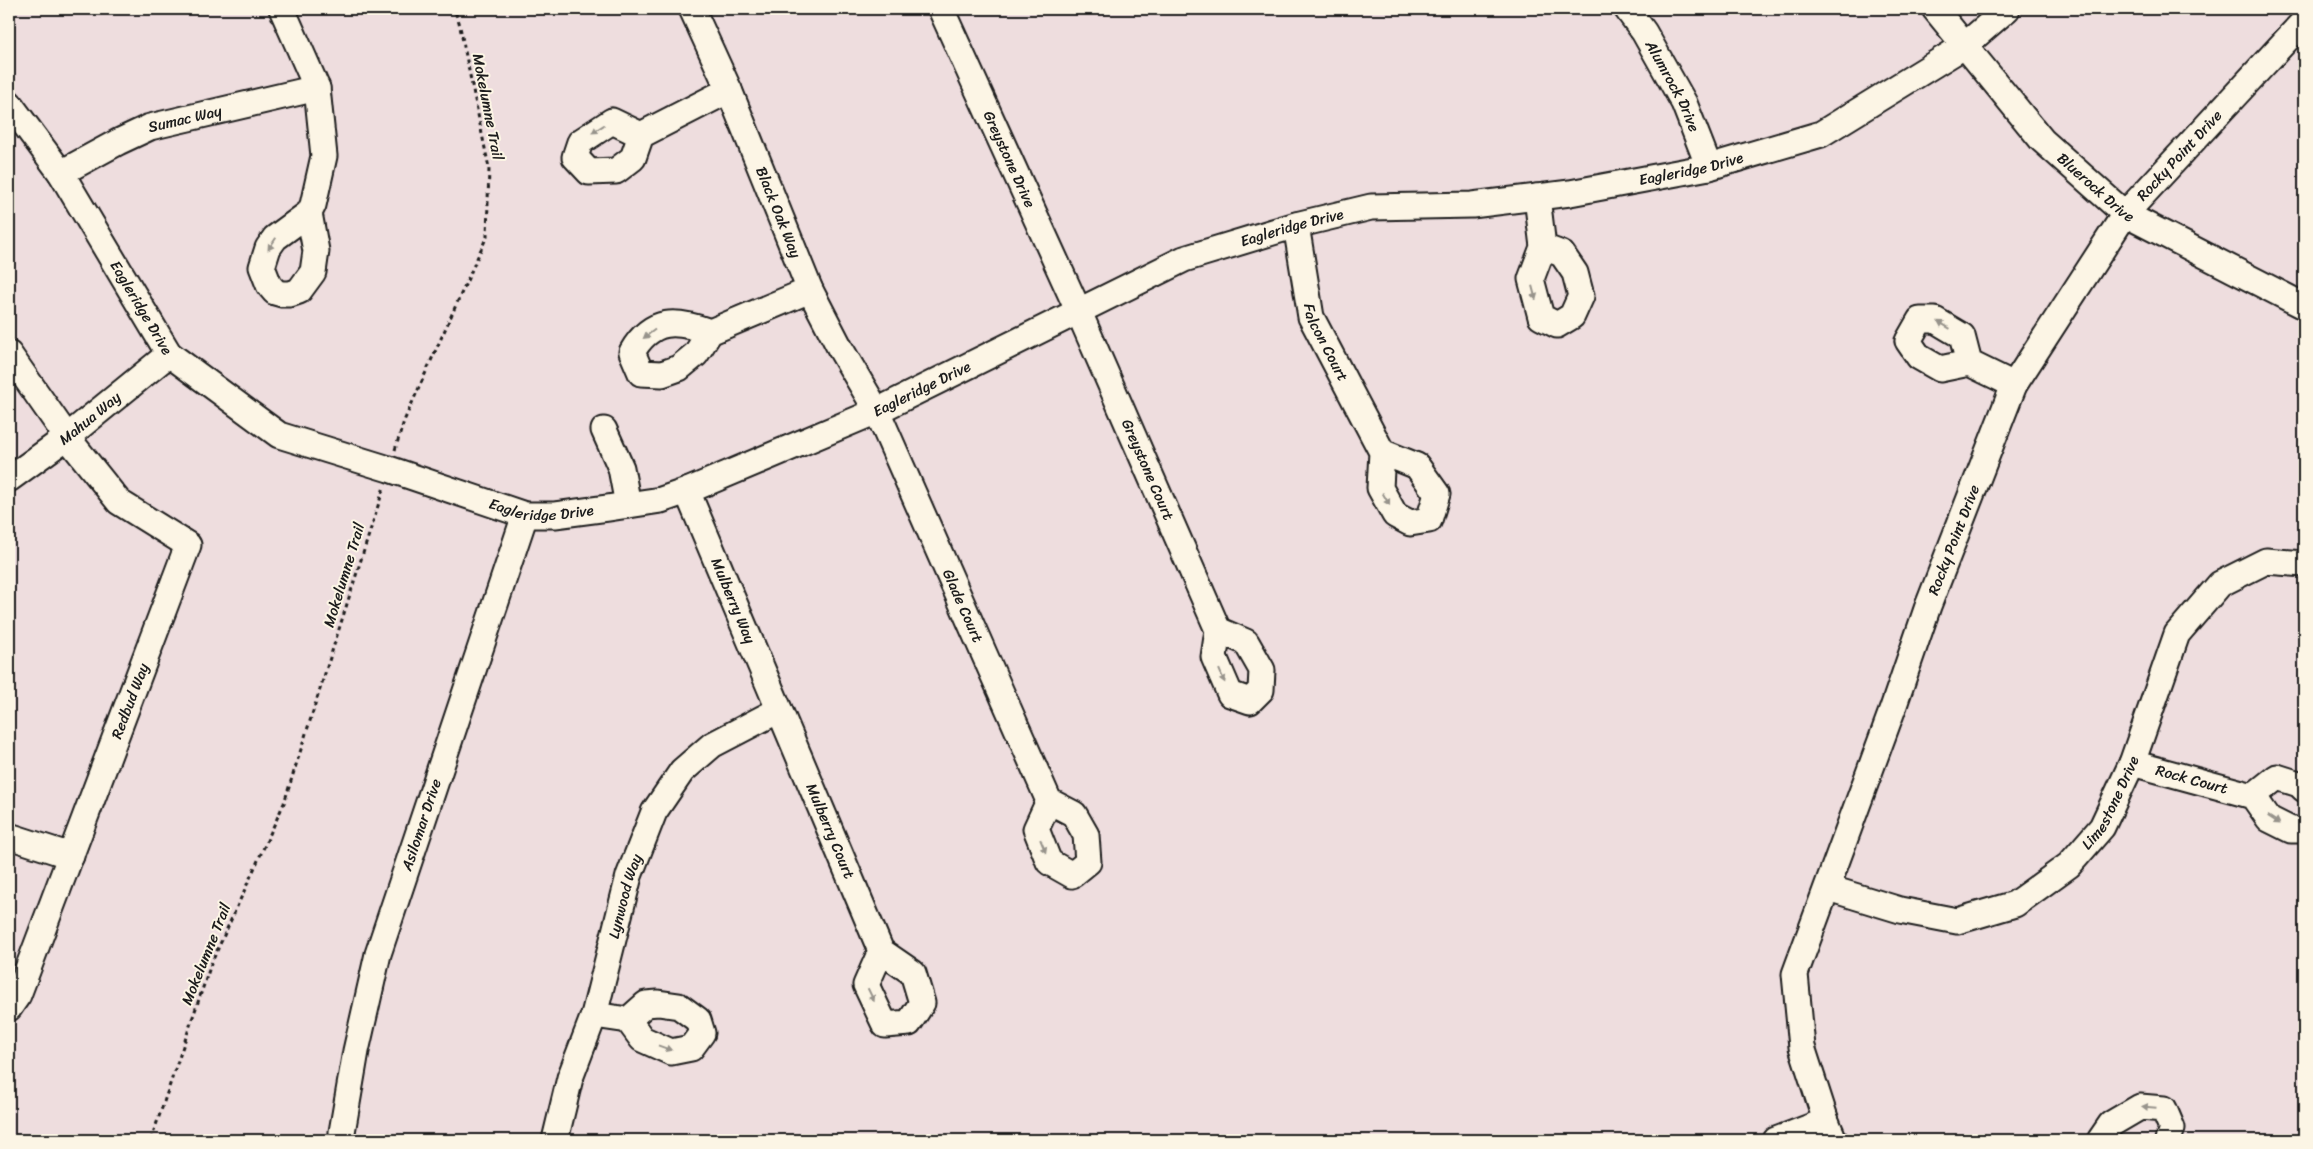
<svg xmlns="http://www.w3.org/2000/svg" width="2313" height="1149" font-family="Sriracha,sans-serif">
<rect width="100%" height="100%" fill="#eeddde"/>
<filter id="ink" filterUnits="userSpaceOnUse"><feTurbulence type="fractalNoise" baseFrequency=".02" numOctaves="2"/><feDisplacementMap in="SourceGraphic" scale="10" xChannelSelector="R" yChannelSelector="G"/><feConvolveMatrix kernelMatrix="1 2 1 2 8 2 1 2 1" color-interpolation-filters="sRGB"/></filter>
<g filter="url(#ink)">
<g fill="none" stroke-linecap="round" stroke-linejoin="round">
<defs>
<g id="minor">
<path d="M282,9L317,88L324,156L313,205L309,213L275,238L268,248L262,267L269,285L275,292L282,294H290L299,291L313,272L316,251L309,213"/>
<path id="s1" d="M692,9L729,90L810,290L840,348L877,411L1049,801L1074,814L1086,835L1088,862L1072,875L1049,862L1036,829L1049,801"/>
<path id="s2" d="M941,9L1078,310L1218,630L1214,657L1230,694L1250,701L1261,690L1262,670L1246,642L1218,630"/>
<path id="s3" d="M1627,9L1644,32L1684,103L1709,167"/>
<path id="s4" d="M1935,9L2042,140L2125,214L2304,306"/>
<path id="s5" d="M9,103L61,173L169,354L279,435L389,469L525,515H555L608,508L661,500L687,491L877,411L1184,259L1296,225L1371,207L1472,205L1570,193L1709,167L1821,134L1964,46L2007,9"/>
<path d="M641,135L612,121L580,142L575,157L589,172L616,171L633,158L641,135L729,90"/>
<path id="s6" d="M61,173L118,142L150,127L317,88"/>
<path d="M1537,197L1543,247L1531,279L1541,317L1557,325L1572,316L1581,296L1575,273L1562,254L1543,247"/>
<path id="s7" d="M1296,225L1311,317L1382,452L1380,488L1395,515L1410,523L1429,520L1437,494L1417,466L1382,452"/>
<path d="M710,332C677,320 652,317 632,352L641,373L662,374L679,368L696,354L710,332L810,290"/>
<path d="M9,354L67,437L119,502L188,545L18,995L9,1008"/>
<path d="M1969,363L1962,336L1935,320H1920L1908,341L1919,357L1940,369L1969,363L2014,385"/>
<path d="M604,430L621,468L628,505"/>
<path id="s8" d="M9,479L67,437L169,354"/>
<path id="s9" d="M687,491L881,951L913,973L922,1003L909,1023L885,1025L866,985L881,951"/>
<path id="s10" d="M2132,763L2253,796L2269,819L2291,830H2304"/>
<path d="M2253,796L2277,777L2299,784L2304,789"/>
<path d="M9,836L71,856"/>
<path id="s11" d="M1828,888L1900,910L1957,921L2015,904L2069,865L2102,827L2132,763L2177,634L2220,584L2266,561L2304,564"/>
<path d="M594,1015L628,1020L642,1039L671,1052L691,1048L702,1033L698,1020L679,1006L658,1003L646,1004L628,1020"/>
<path id="s12" d="M342,1140V1132L356,1051L378,954L525,515"/>
<path id="s13" d="M555,1140L570,1078L594,1015L629,876L654,812L682,771L712,745L779,710"/>
<path d="M1776,1140L1826,1121"/>
<path id="s14" d="M1834,1140L1826,1121L1802,1047L1795,974L1893,708L1928,606L2014,385L2125,214L2304,21"/>
<path d="M2100,1140L2111,1124L2140,1107L2164,1109L2172,1128L2168,1140"/>
</g>
</defs>
<use href="#minor" stroke="#1c1c1c" stroke-width="29"/>
<path stroke="#1c1c1c" stroke-width="3" stroke-dasharray="4 4" stroke-linecap="butt" d="M395,450L404,421L487,236L489,168L459,22L454,9
M151,1140L211,964L284,803L384,487"/>
<use href="#minor" stroke="#fcf5e5" stroke-width="25"/>
</g>
<defs><path id="oneway-solid" d="M-6-.8H1V-3.2L6.5 0L1 3.2V.8H-6Z" transform="scale(1.25)"/></defs>
<g fill="#97938b">
<use href="#oneway-solid" transform="translate(598 129) rotate(147)"/>
<use href="#oneway-solid" transform="translate(272 244) rotate(124)"/>
<use href="#oneway-solid" transform="translate(1534 293) rotate(75)"/>
<use href="#oneway-solid" transform="translate(1944 325) rotate(-149)"/>
<use href="#oneway-solid" transform="translate(649 334) rotate(143)"/>
<use href="#oneway-solid" transform="translate(1386 499) rotate(60)"/>
<use href="#oneway-solid" transform="translate(1222 676) rotate(67)"/>
<use href="#oneway-solid" transform="translate(2274 820) rotate(33)"/>
<use href="#oneway-solid" transform="translate(1043 846) rotate(68)"/>
<use href="#oneway-solid" transform="translate(871 995) rotate(64)"/>
<use href="#oneway-solid" transform="translate(665 1048) rotate(20)"/>
<use href="#oneway-solid" transform="translate(2149 1107) rotate(-175)"/>
</g>
</g>
<g text-anchor="middle" dominant-baseline="central" stroke-width="4" stroke-linejoin="round" paint-order="stroke">
<g font-size="15" fill="#1c1c1c" stroke="#fcf5e5">
<text stroke="none"><textPath href="#s3" startOffset="90">Alumrock Drive</textPath></text>
<text transform="translate(488 107) rotate(79)">Mokelumne Trail</text>
<text stroke="none"><textPath href="#s6" startOffset="136">Sumac Way</textPath></text>
<text stroke="none"><textPath href="#s14" startOffset="1084">Rocky Point Drive</textPath></text>
<text stroke="none"><textPath href="#s2" startOffset="165">Greystone Drive</textPath></text>
<text stroke="none"><textPath href="#s5" startOffset="1924">Eagleridge Drive</textPath></text>
<text stroke="none"><textPath href="#s4" startOffset="241">Bluerock Drive</textPath></text>
<text stroke="none"><textPath href="#s1" startOffset="221">Black Oak Way</textPath></text>
<text stroke="none"><textPath href="#s5" startOffset="1519">Eagleridge Drive</textPath></text>
<text stroke="none"><textPath href="#s5" startOffset="244">Eagleridge Drive</textPath></text>
<text stroke="none"><textPath href="#s7" startOffset="122">Falcon Court</textPath></text>
<text stroke="none"><textPath href="#s5" startOffset="1114">Eagleridge Drive</textPath></text>
<text stroke="none"><textPath href="#s8" startOffset="101">Mahua Way</textPath></text>
<text stroke="none"><textPath href="#s2" startOffset="505">Greystone Court</textPath></text>
<text stroke="none"><textPath href="#s5" startOffset="709">Eagleridge Drive</textPath></text>
<text stroke="none"><textPath href="#s14" startOffset="634">Rocky Point Drive</textPath></text>
<text transform="translate(344 575) rotate(-73)">Mokelumne Trail</text>
<text stroke="none"><textPath href="#s9" startOffset="119">Mulberry Way</textPath></text>
<text stroke="none"><textPath href="#s1" startOffset="656">Glade Court</textPath></text>
<text transform="translate(130 701) rotate(-69)">Redbud Way</text>
<text stroke="none"><textPath href="#s10" startOffset="62">Rock Court</textPath></text>
<text stroke="none"><textPath href="#s11" startOffset="336">Limestone Drive</textPath></text>
<text stroke="none"><textPath href="#s12" startOffset="326">Asilomar Drive</textPath></text>
<text stroke="none"><textPath href="#s9" startOffset="369">Mulberry Court</textPath></text>
<text stroke="none"><textPath href="#s13" startOffset="254">Lynwood Way</textPath></text>
<text transform="translate(206 954) rotate(-68)">Mokelumne Trail</text>
</g>
</g>
<rect width="2313" height="1149" fill="none" stroke="#fcf5e5" stroke-width="30"/>
<rect x="15" y="15" width="2283" height="1119" fill="none" stroke="#1c1c1c" stroke-width="2" filter="url(#ink)"/>
</svg>
